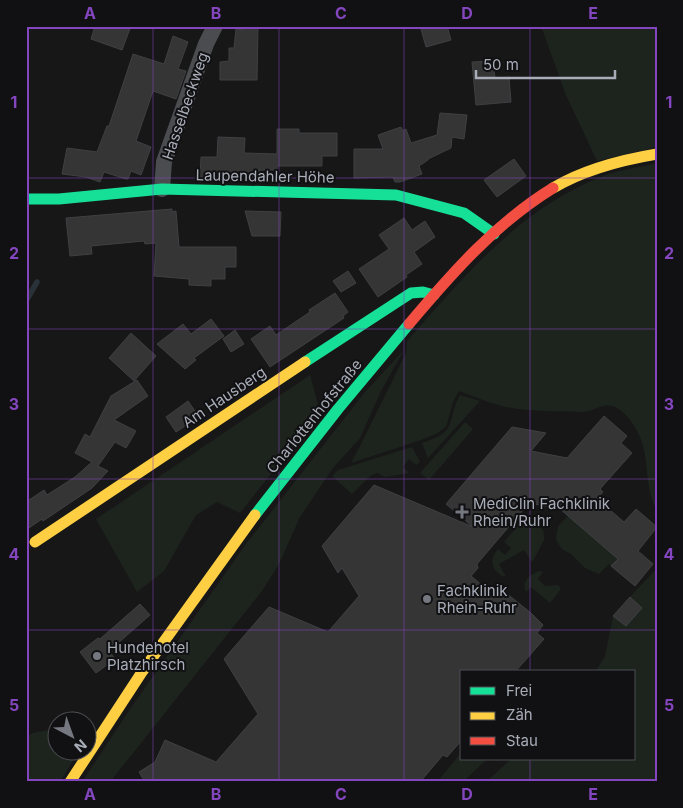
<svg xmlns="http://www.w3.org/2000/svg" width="683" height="808" font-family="Inter,sans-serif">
<rect width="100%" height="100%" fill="#171717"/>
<path fill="#1d241e" d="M541,26H657V147L597,161L566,95Z
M657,163V510C643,487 651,458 638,433C633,422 624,410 612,406C601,403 593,412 582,412C558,411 525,412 502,406C487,402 473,396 459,391L453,402L446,427L436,434L418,441L351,463L361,444L406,353L407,341C464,277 516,212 598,178C616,170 638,168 657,163Z
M404,350L381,391L360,438L333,468L300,517L279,564L262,591L110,782H82L130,709L246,544L365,392Z
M310,375L320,412L240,513L217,502L196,515L164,571L137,592L96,519Z
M460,395L480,401L428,458L422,443C460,431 445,423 460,395Z
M465,422L473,429L429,480L420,473Z
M412,447L420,462L416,465L409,459L403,467L409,473L385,477L377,473L370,476L352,494L332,476L338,470Z
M568,516L604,547L625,551L611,566L609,564L599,574L585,568L571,554L562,549L559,545L556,539L558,526Z
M523,520L535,522L543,530L544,535V540L533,561L532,562L524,550L499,564L505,575V577C492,572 488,560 498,549L505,555L511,548L504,542Z
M657,568V782H486L511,759H634V672H595L605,656L613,616L626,626L642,608L630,597Z
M539,571L543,572L538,579L545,586L558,585L561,589L550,603L531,587L526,592C521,582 530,574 539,571Z
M57,728L58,750L79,751L60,782H26V737L33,733Z
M462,752V759H487L463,782H437Z"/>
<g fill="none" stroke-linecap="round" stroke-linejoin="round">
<path stroke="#2a3239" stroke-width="5.5" d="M26,301L37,282"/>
</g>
<path fill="#353536" stroke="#3f4043" d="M95,26H131L122,50L91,39Z
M245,26H258L257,80H220V62L229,61V48H234L236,29L244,30Z
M429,26H447L451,40L426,47L421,29Z
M173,36L188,42L178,69L186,71L176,99L153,91L136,141L151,147L141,175L131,171L128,179H126L104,172L100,182L86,177L62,174L67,148L97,152L107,126H109L133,54L164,64Z
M493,61L495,79L509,77L511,102L476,105L472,62Z
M440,113L467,115L464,139L452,137L451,148L428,159V160L419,166L422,174L400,182H395L393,177L354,178V149H383L378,135L401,127L403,131L406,129L411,143L437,135Z
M277,129H299V133H337V156H322V166H277V170H260V178L200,177L201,157H217L218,137L245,138L244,153L277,154Z
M514,159L526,176L497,197L484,180Z
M172,209V212L176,211L179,247H236V267H225V279H211V286L189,285V279L154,276L156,243L145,244L144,241L91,246L92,254L70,256L66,218Z
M245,211L281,212L280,236H252Z
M404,218L412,230L425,221L435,237L414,252L422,264L406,275L407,277L378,297L359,269L389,249L379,235Z
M348,271L356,283L341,292L333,281Z
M335,293L348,312L343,316L344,318L270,367L251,339L270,326L276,335L310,312L309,310Z
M211,319L224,336L194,358L196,360L185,369L157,344L183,324L191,334Z
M235,330L244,344L231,352L223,339Z
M131,333L156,356L134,381L109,358Z
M137,380L148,396L114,420L136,431L126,448L115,442L98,466L108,471L92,488L43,521L42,519L26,530V502L44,490L47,495L75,477L92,462L75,453L85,434L90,437L111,396Z
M188,401L199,417L176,432L166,417Z
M604,416L627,436L621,443L632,453L600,489L603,492L597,499L624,522L636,509L657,527L638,551L653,564L635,586L611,566L618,559L560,509L529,503L477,564L478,568L471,576L495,596L501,589L531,613L543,625L537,633L544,639L515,672H462V740L447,757L443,755L420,782H145L139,772L155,762L165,740L216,762L258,714L224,659L269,607L328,632L359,596L342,568L338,573L322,546L374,485L473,527L446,504L512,427L546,433L531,451L567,458Z
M630,597L642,608L626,626L613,616Z
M140,604L150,615L109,651L115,659L96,673L80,652L98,638L100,639Z"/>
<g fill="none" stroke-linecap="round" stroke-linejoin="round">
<path stroke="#4b4c50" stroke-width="16" d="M162,189L164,162L206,44L215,26"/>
<path stroke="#16e098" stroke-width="11" d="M26,199H59L162,189L396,195L464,213L494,234
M305,362L411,293L423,292L434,295
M255,515L338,409L409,324"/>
<path stroke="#ffcf43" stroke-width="11" d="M553,188C585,169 621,160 657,154
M35,542L305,362
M70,782L142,672L255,515"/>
<path stroke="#f24e42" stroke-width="11" d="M409,324C452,273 496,223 553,188"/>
</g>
<path fill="none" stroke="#8446be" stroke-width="1" stroke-opacity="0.55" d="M153,26V782M279,26V782M404,26V782M530,26V672M26,178H657M26,329H657M26,479H657M26,630H657M530,759V782"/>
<g fill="#757880" stroke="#111113" stroke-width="2">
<path d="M459.5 504.5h5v5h5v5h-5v5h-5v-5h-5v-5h5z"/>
<circle cx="427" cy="599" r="5"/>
<circle cx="97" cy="656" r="5"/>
</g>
<g text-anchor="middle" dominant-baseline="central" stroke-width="4" stroke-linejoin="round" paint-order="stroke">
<g font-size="15" fill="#a8adb8" stroke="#111113">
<text transform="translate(185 106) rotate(-71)">Hasselbeckweg</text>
<text transform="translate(265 176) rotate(1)">Laupendahler Höhe</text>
<text transform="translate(224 397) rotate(-34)">Am Hausberg</text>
<text transform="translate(314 416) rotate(-51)">Charlottenhofstraße</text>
</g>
<g font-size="15" fill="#a8adb8" stroke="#111113" text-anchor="start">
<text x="473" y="503">MediClin Fachklinik<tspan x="473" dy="17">Rhein/Ruhr</tspan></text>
<text x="437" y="590">Fachklinik<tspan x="437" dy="17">Rhein-Ruhr</tspan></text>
<text x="107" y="647">Hundehotel<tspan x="107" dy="17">Platzhirsch</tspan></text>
</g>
</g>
<rect width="683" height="808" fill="none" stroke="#111113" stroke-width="55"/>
<rect x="460" y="670" width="175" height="90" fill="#111113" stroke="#4d4f55"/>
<rect x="470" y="687" width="25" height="8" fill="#16e098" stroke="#4d4f55"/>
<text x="506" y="696" font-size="15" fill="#a8adb8">Frei</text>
<rect x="470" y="712" width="25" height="8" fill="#ffcf43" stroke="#4d4f55"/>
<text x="506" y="720" font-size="15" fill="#a8adb8">Zäh</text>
<rect x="470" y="737" width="25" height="8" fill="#f24e42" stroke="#4d4f55"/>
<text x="506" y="746" font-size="15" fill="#a8adb8">Stau</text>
<g transform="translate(72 736) rotate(139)"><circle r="24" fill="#111113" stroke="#4d4f55"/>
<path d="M0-4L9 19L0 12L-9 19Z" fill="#757880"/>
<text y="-8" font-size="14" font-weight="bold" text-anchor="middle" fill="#a8adb8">N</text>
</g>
<path d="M476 70v8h139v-8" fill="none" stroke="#a8adb8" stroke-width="2.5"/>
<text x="483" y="70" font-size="15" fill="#a8adb8" stroke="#111113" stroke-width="4" paint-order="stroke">50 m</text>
<rect x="28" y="28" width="628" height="752" fill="none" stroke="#8446be" stroke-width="2"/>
<g font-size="16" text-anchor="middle" font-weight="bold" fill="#8446be">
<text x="90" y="19">A</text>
<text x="216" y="19">B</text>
<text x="341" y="19">C</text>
<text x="467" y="19">D</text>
<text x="593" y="19">E</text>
<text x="14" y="108">1</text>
<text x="669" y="108">1</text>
<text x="14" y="259">2</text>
<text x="669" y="259">2</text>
<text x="14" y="410">3</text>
<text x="669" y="410">3</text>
<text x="14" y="560">4</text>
<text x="669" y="560">4</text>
<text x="14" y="711">5</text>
<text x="669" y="711">5</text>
<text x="90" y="800">A</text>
<text x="216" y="800">B</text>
<text x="341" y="800">C</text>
<text x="467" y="800">D</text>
<text x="593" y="800">E</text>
</g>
</svg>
